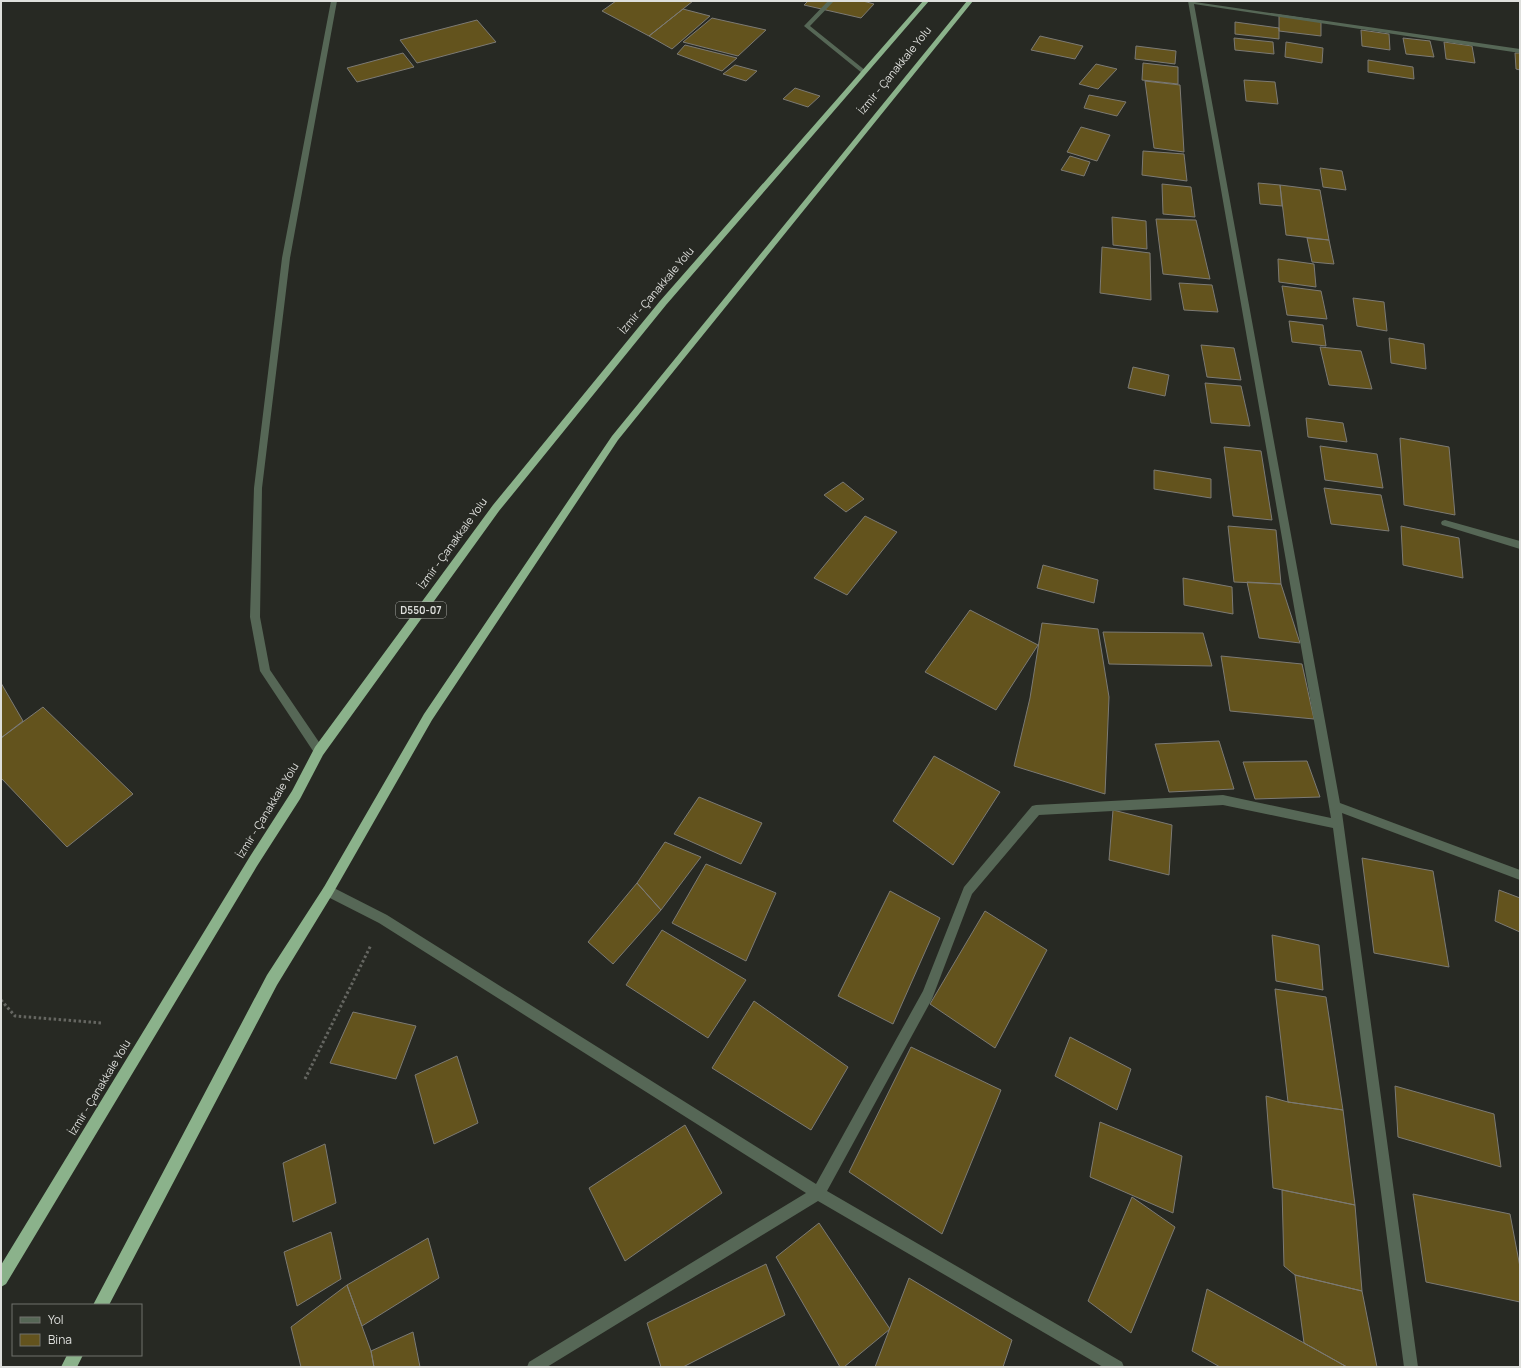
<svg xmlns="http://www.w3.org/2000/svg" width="1521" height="1368" font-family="Manrope,sans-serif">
<rect width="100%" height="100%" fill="#272923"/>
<path fill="#63531d" stroke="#7c7a74" d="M616,1H693L649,36L602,11Z
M808,1H863L874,4L861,18L804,5Z
M683,9L710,16L672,49L649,36Z
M1279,15L1321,21V36L1279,31Z
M712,18L766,30L738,56L683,42Z
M477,20L496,42L417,63L400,40Z
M1235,22L1279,28V39L1235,34Z
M1361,30L1389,34L1390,50L1362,46Z
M1040,36L1083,46L1075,59L1031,50Z
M1234,38L1273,42L1274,54L1235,50Z
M1403,38L1430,41L1434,57L1406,54Z
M1286,42L1323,48L1322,63L1285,57Z
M1444,42L1472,46L1475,63L1446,59Z
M685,45L737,58L722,71L677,54Z
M1136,46L1176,51L1175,64L1135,59Z
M403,53L414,67L357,82L347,68Z
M1515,53H1520V70L1516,69Z
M1368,60L1413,67L1414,79L1368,72Z
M1143,63L1178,67V84L1142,80Z
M1096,64L1117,69L1098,89L1079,84Z
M735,65L757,71L746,81L723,74Z
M1244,80L1275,82L1278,104L1246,101Z
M1145,81L1180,85L1184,152L1154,148Z
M795,88L820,96L808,107L783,99Z
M1089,95L1126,102L1117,116L1084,108Z
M1081,127L1110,135L1097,161L1067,152Z
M1143,151L1184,154L1187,181L1142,175Z
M1070,156L1090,162L1084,176L1061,170Z
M1320,168L1342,171L1346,190L1323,187Z
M1258,183L1280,185L1282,206L1260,204Z
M1162,184L1191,187L1195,217L1163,214Z
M1280,185L1320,190L1329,240L1286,235Z
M1112,217L1146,221L1147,249L1113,245Z
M1156,219L1196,220L1210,279L1163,274Z
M1307,238L1329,240L1334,264L1312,262Z
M1102,247L1150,253L1151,300L1100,293Z
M1278,259L1314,264L1316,287L1279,282Z
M1179,283L1212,285L1218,312L1184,310Z
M1282,286L1321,291L1327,319L1287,315Z
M1353,298L1384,302L1387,331L1357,326Z
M1289,321L1323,325L1326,346L1292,342Z
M1389,338L1424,344L1426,369L1391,363Z
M1201,345L1234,348L1241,380L1207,377Z
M1320,347L1361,351L1372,389L1329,385Z
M1133,367L1169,375L1165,396L1128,388Z
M1205,383L1241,386L1250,426L1211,423Z
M1306,418L1343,423L1347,442L1308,437Z
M1400,438L1449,447L1455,515L1404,505Z
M1320,446L1377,454L1383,488L1325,480Z
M1224,447L1261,451L1272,520L1233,516Z
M1154,470L1211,479V498L1154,489Z
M843,482L864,499L846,512L824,495Z
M1324,488L1381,495L1389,531L1331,524Z
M865,516L897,532L847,595L814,578Z
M1228,526L1276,530L1281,584L1234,582Z
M1401,526L1459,538L1463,578L1403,565Z
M1043,565L1098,580L1094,603L1037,588Z
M1183,578L1232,587L1233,614L1184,605Z
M1247,582L1281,584L1300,643L1259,638Z
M970,610L1038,645L996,710L925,672Z
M1042,623L1098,629L1109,697L1105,794L1014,766L1030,698Z
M1103,632L1203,633L1212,666L1109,664Z
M1221,656L1302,664L1314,719L1230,711Z
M1,683L23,721L1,738Z
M43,707L133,794L67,847L1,778V738Z
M1219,741L1234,789L1169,792L1155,744Z
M934,756L1000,792L953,865L893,821Z
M1307,761L1320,797L1255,799L1243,762Z
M699,797L762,823L741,864L674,834Z
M1113,810L1172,825L1169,875L1109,860Z
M665,842L701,857L661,910L637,883Z
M1362,858L1433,871L1449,967L1374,953Z
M706,864L776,893L746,961L672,923Z
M637,883L661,910L613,964L588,942Z
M1499,890L1520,898V932L1495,921Z
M890,891L940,918L893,1024L838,996Z
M985,911L1047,950L995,1048L930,1004Z
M662,930L746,980L708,1038L626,985Z
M1272,935L1319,945L1323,990L1276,981Z
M1275,989L1326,997L1343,1110L1288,1102Z
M754,1001L848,1067L811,1130L712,1068Z
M353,1012L416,1026L396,1079L330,1063Z
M1070,1037L1131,1069L1117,1110L1055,1076Z
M911,1047L1001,1090L942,1234L849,1172Z
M457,1056L478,1123L434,1144L415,1075Z
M1395,1086L1494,1114L1501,1167L1398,1137Z
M1266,1096L1288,1102L1343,1110L1355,1205L1273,1188Z
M1100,1122L1182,1156L1173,1213L1090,1177Z
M685,1125L722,1193L625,1261L589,1188Z
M325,1144L336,1203L293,1222L283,1163Z
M1282,1190L1355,1205L1362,1291L1295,1275L1284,1266Z
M1413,1194L1510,1214L1520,1267V1302L1426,1282Z
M1132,1197L1175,1227L1131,1333L1088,1301Z
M819,1223L890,1329L844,1367H840L776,1257Z
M331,1232L341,1279L297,1306L284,1252Z
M428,1238L439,1278L362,1326L347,1285Z
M766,1264L785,1315L683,1367H661L647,1323Z
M1295,1275L1362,1291L1377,1367H1347L1304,1343Z
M909,1278L1012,1340L1003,1367H875Z
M347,1285L371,1351L374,1367H301L291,1327Z
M1207,1289L1304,1343L1347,1367H1220L1192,1351Z
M413,1332L420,1367H374L371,1351Z"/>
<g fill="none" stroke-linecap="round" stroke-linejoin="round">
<path stroke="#656661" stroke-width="3" stroke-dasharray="2.5 2.5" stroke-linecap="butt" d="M1,1000L15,1016L102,1023
M305,1079L371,945"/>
<path fill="#566756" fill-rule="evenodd" d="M828,1H834L810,26L866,71V73H862L804,26Z"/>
<path fill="#566756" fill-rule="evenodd" d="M331,1H337L290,258L262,488L260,617L270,670L323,748L324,751L323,754L319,756L315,754L260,671L250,617L254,488L282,258Z
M1188,1L1520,49V53L1194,4L1340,803L1520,870V880L1342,813L1418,1367H1404L1333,828L1223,805L1039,815L972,894L932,999L827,1191L1122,1362L1124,1367H1103L818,1201L547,1367H527L529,1362L806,1193L379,923L324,895L322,891L324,887L328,886L332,887L387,915L816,1184L923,991L964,887L1032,806L1036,805L1223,795L1331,818Z
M1445,520L1520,541V549L1442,525L1441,523L1442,521Z"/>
<path fill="#8bb28b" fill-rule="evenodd" d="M923,1H929L666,305L499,511L323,755L300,799L257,866L6,1284L1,1287V1265L249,858L292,791L315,747L493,505L660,301Z
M967,1H973L618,440L432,720L332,895L277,985L109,1305H93L267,975L324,887L424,714L612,436Z
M67,1355H83L77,1367H61Z"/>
</g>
<g text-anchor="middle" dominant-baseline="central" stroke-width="3.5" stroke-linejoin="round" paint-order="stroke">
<rect fill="#272923" stroke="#a7a8a4" stroke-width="1" x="396" y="602" width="50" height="16" rx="3"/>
<g font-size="10" font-weight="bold" fill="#dedfdc">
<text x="421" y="610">D550-07</text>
</g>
<g font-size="11" fill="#dedfdc" stroke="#272923">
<text transform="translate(894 70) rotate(-51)">İzmir - Çanakkale Yolu</text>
<text transform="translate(656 290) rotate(-50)">İzmir - Çanakkale Yolu</text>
<text transform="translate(452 543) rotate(-54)">İzmir - Çanakkale Yolu</text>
<text transform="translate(267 810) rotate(-59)">İzmir - Çanakkale Yolu</text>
<text transform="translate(99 1087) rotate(-59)">İzmir - Çanakkale Yolu</text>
</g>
</g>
<rect width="1521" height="1368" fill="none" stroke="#dedfdc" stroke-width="4"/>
<rect x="12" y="1304" width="130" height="52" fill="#272923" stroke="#70726d"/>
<rect x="20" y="1317" width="20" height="6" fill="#566756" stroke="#70726d"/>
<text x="48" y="1324" font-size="12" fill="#dedfdc">Yol</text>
<rect x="20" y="1334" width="20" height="12" fill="#63531d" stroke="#70726d"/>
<text x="48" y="1344" font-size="12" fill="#dedfdc">Bina</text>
</svg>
